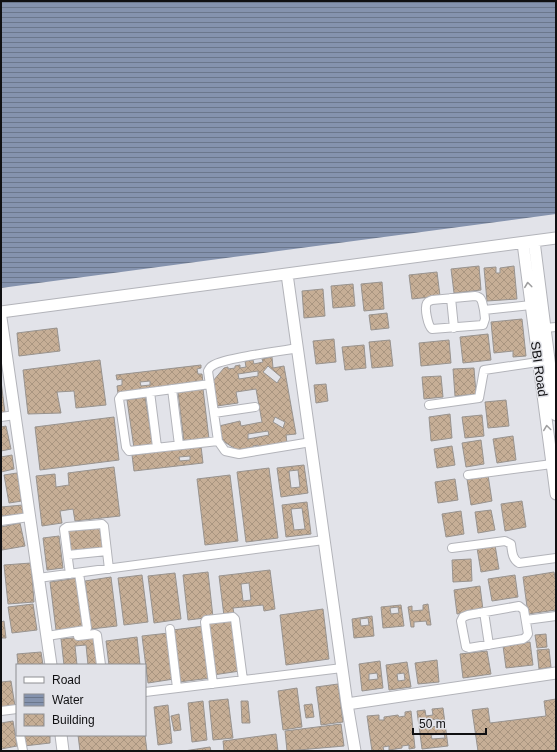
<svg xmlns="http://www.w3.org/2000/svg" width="557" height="752" font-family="Helvetica,sans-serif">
<defs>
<pattern id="water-rules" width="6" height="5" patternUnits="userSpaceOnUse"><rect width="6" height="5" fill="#8593ae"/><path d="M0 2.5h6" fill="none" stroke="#6b778c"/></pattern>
<pattern id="building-cross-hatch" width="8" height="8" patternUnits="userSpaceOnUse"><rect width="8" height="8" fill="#c6ae96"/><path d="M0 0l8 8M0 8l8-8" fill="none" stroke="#a99580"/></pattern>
</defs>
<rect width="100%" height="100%" fill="#e2e3e9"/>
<path fill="url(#water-rules)" d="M1,1H556V214L1,288Z"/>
<path fill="url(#building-cross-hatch)" stroke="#98938f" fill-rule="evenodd" d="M479,266L481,290L454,293L451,269Z
M514,266L517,299L487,301L484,268L496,267V273H500V268Z
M437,272L440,296L412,299L409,275Z
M382,282L384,309L364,311L361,284Z
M353,284L355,306L333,308L331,286Z
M323,289L325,316L304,318L302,291Z
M387,313L389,328L371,330L369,315Z
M522,319L526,356L513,357V351L494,353L491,322Z
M57,328L60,351L19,356L17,333Z
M488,334L491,360L463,363L460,337Z
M334,339L336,362L316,364L313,341Z
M390,340L393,366L372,368L369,342Z
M449,340L451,363L421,366L419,343Z
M364,345L366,368L345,370L342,347Z
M272,357L273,368L284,366L296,434L286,435L287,443L259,448L258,445L253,446V449L248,450V448L237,450L223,441L219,426L240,421L241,426L262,422L256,389L236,392L238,403L217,406L213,381L224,368L228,367V369L235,368V366L240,365V368L246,367L245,361L253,360L254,364L263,362L262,359ZM268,366L281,377L277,383L263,372ZM258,371V376L239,379L238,374ZM275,417L285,422L283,428L273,422ZM268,431L269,435L248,439V434Z
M100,360L106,405L76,408L74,391L57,392L61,413L28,414L23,370Z
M201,365V368L197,369L198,374H202L203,383L118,394L117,386L122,385V379L117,380L116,375ZM150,381V385L141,386L140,382Z
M474,368L476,394L455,396L453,369Z
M441,376L443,397L424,399L422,377Z
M1,381L5,413H1Z
M326,384L328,401L316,403L314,385Z
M203,389L209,439L184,442L178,392Z
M145,397L153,446L134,448L127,400Z
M506,400L509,426L488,428L485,402Z
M450,414L452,438L431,441L429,417Z
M482,415L484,436L465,438L462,417Z
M114,417L119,460L40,470L35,427Z
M6,426L11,449L1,451V427Z
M513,436L516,460L497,463L493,439Z
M481,440L484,464L466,467L462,443Z
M201,446L203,463L134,471L132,455ZM190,456V460L180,461L179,457Z
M452,446L455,465L437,468L434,449Z
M12,455L14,469L1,472V457Z
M304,465L308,493L281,497L277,468ZM298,470L300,487L291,488L289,471Z
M114,467L120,516L75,521L73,509L60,511L62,523L42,526L36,476L55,474L56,487L69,485L68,473Z
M269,468L278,538L246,542L237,472Z
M17,473L22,501L9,503L4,475Z
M230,475L238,541L205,545L197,479Z
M488,475L492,501L471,505L467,479Z
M455,479L458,500L438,503L435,482Z
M522,501L526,527L505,531L501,504Z
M307,502L311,534L286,537L282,505ZM302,508L305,529L294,530L291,509Z
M23,505V514L1,516V507Z
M491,510L495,530L478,533L475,512Z
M461,511L464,534L446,537L442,514Z
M20,523L25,546L2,550L1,527Z
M103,526L105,547L70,551L68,531Z
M59,536L63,568L47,570L43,538Z
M495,545L499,569L481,572L477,548Z
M471,559L472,581L453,582L452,560Z
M31,563L34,602L8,604L4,565Z
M270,570L275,609L264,611L263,605L233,608L234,614L224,616L219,576ZM249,583L251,600L243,601L241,584Z
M208,572L213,617L188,620L183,575Z
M554,572L556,582V610L528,614L523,577Z
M175,573L181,619L154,623L148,576Z
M142,575L148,622L124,625L118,578Z
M515,575L518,597L492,601L488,579Z
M111,577L117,626L91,629L85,581Z
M78,578L84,627L56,630L50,582Z
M480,586L483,610L457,614L454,590Z
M33,604L37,630L12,633L8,607Z
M428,604L431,625H427L426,621L414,622V627H411L408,607L412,606V611L423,610V605Z
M401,605L404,626L383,628L381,607ZM398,607L399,613L391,614L390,608Z
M323,609L329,659L286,665L280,615Z
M372,616L374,636L354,638L352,619ZM368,618L369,625L361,626L360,619Z
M233,618L240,671L213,675L206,621Z
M4,621L6,638H1V622Z
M204,626L211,678L179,682L173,630Z
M169,633L174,679L148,683L142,636Z
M546,634L547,647L537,648L535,635Z
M96,636L100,665H88L86,645L75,646L77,665H64L61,639Z
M137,637L140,665H109L106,641Z
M530,642L533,665L506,668L503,646Z
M549,649L551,667L539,669L537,650Z
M487,651L491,674L463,678L460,654Z
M41,652L43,665H18L17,654Z
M437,660L439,682L418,684L415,663Z
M380,661L383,688L362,691L359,664ZM377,673L378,679L369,680V674Z
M407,662L411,687L389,690L386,665ZM404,673L405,680L398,681L397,674Z
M11,681L15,706L1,708V682Z
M338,684L343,722L321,725L316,687Z
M297,688L302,727L283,730L278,691Z
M228,699L233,738L213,740L209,701Z
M556,699V751H478L472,710L488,708L490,723L546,716L544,701Z
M203,701L207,740L192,742L188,703Z
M241,701H248L250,723H242Z
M312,704L314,717L306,718L304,705Z
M168,705L172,743L158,745L154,707Z
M443,708L448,746L422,749L417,711L425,710L426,716L433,715L432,709ZM438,719L439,726L431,727L430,720ZM444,733L445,738L432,739L431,735Z
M411,711L415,748L409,749V745L402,746V748L389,750V746L383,747L384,751H372L367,716L379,715V720H384V717L398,715L399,717L405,716V712Z
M179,714L181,730L174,731L171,716Z
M13,721L17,746L1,749V723Z
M341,724L344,746L287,751L285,731Z
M276,734L278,751H224L223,741Z
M23,735H50V743L24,746Z
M78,735H145L147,751H80Z
M210,747L211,751H184Z"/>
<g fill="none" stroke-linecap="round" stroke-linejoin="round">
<defs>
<path id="street" d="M451,298L454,328
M484,310C482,303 483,297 475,296L432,300C430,301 428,301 427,303C424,308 428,326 432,329L483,325L485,319L484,310L531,305
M545,328L556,327
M298,348C283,351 221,358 212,366C210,367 209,369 208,371L218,441L225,451L239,454L311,442
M210,384L121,396L119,399L126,447L129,451L218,441
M172,389L179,445
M150,392L157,447
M429,405L479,398L484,370L538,362
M214,413L255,407
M1,417L15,415
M468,475L552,464
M1,521L29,517
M452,548L505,541L511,544C512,551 512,559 519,563L556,558
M68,555L107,551
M70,574L64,529L67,527L102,524L104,526L109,569
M38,578L324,540
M519,606L524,610L528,634L526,637L523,639L469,648L466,647L461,621L463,617L468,615Z
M484,612L489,645
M526,620L556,616
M170,629L177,688
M47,636L85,630L87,628L79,573
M78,636L95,634L97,635L101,665
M213,684L205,622L206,620L233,617L235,619L243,680
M145,692L342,668
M1,711L17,709
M20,735L23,751"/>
<path id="secondary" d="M534,241L556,415
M523,243L556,494
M287,274L347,704L355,751
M1,312L556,238
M1,318L51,665
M347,704L556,673
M61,735L63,751"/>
</defs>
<use href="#street" stroke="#b3b4ba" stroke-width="10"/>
<use href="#secondary" stroke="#b3b4ba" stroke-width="13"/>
<use href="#street" stroke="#fff" stroke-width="8"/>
<use href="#secondary" stroke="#fff" stroke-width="11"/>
</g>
<defs><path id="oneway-chevron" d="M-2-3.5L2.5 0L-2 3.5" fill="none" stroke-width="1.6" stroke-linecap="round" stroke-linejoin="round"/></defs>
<g stroke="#9f9fa0">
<use href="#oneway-chevron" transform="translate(528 285) rotate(-97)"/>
<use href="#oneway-chevron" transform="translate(547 428) rotate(-98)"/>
</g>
<g text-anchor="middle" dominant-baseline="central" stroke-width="3" stroke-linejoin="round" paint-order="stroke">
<g font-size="13" fill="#101012" stroke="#e2e3e9">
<text transform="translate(539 369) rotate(82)">SBI Road</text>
</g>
</g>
<rect width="557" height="752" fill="none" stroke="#101012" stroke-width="4"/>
<rect x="16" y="664" width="130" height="72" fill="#e2e3e9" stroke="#8e8f93"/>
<rect x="24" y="677" width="20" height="6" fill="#ffffff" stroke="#8e8f93"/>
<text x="52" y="684" font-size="12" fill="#101012">Road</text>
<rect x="24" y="694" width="20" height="12" fill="url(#water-rules)" stroke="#8e8f93"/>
<text x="52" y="704" font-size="12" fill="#101012">Water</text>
<rect x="24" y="714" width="20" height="12" fill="url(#building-cross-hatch)" stroke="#8e8f93"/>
<text x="52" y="724" font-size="12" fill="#101012">Building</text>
<path d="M413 728v6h73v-6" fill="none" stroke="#101012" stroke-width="2"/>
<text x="419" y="728" font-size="12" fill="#101012" stroke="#e2e3e9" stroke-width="3" paint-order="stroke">50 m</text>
</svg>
